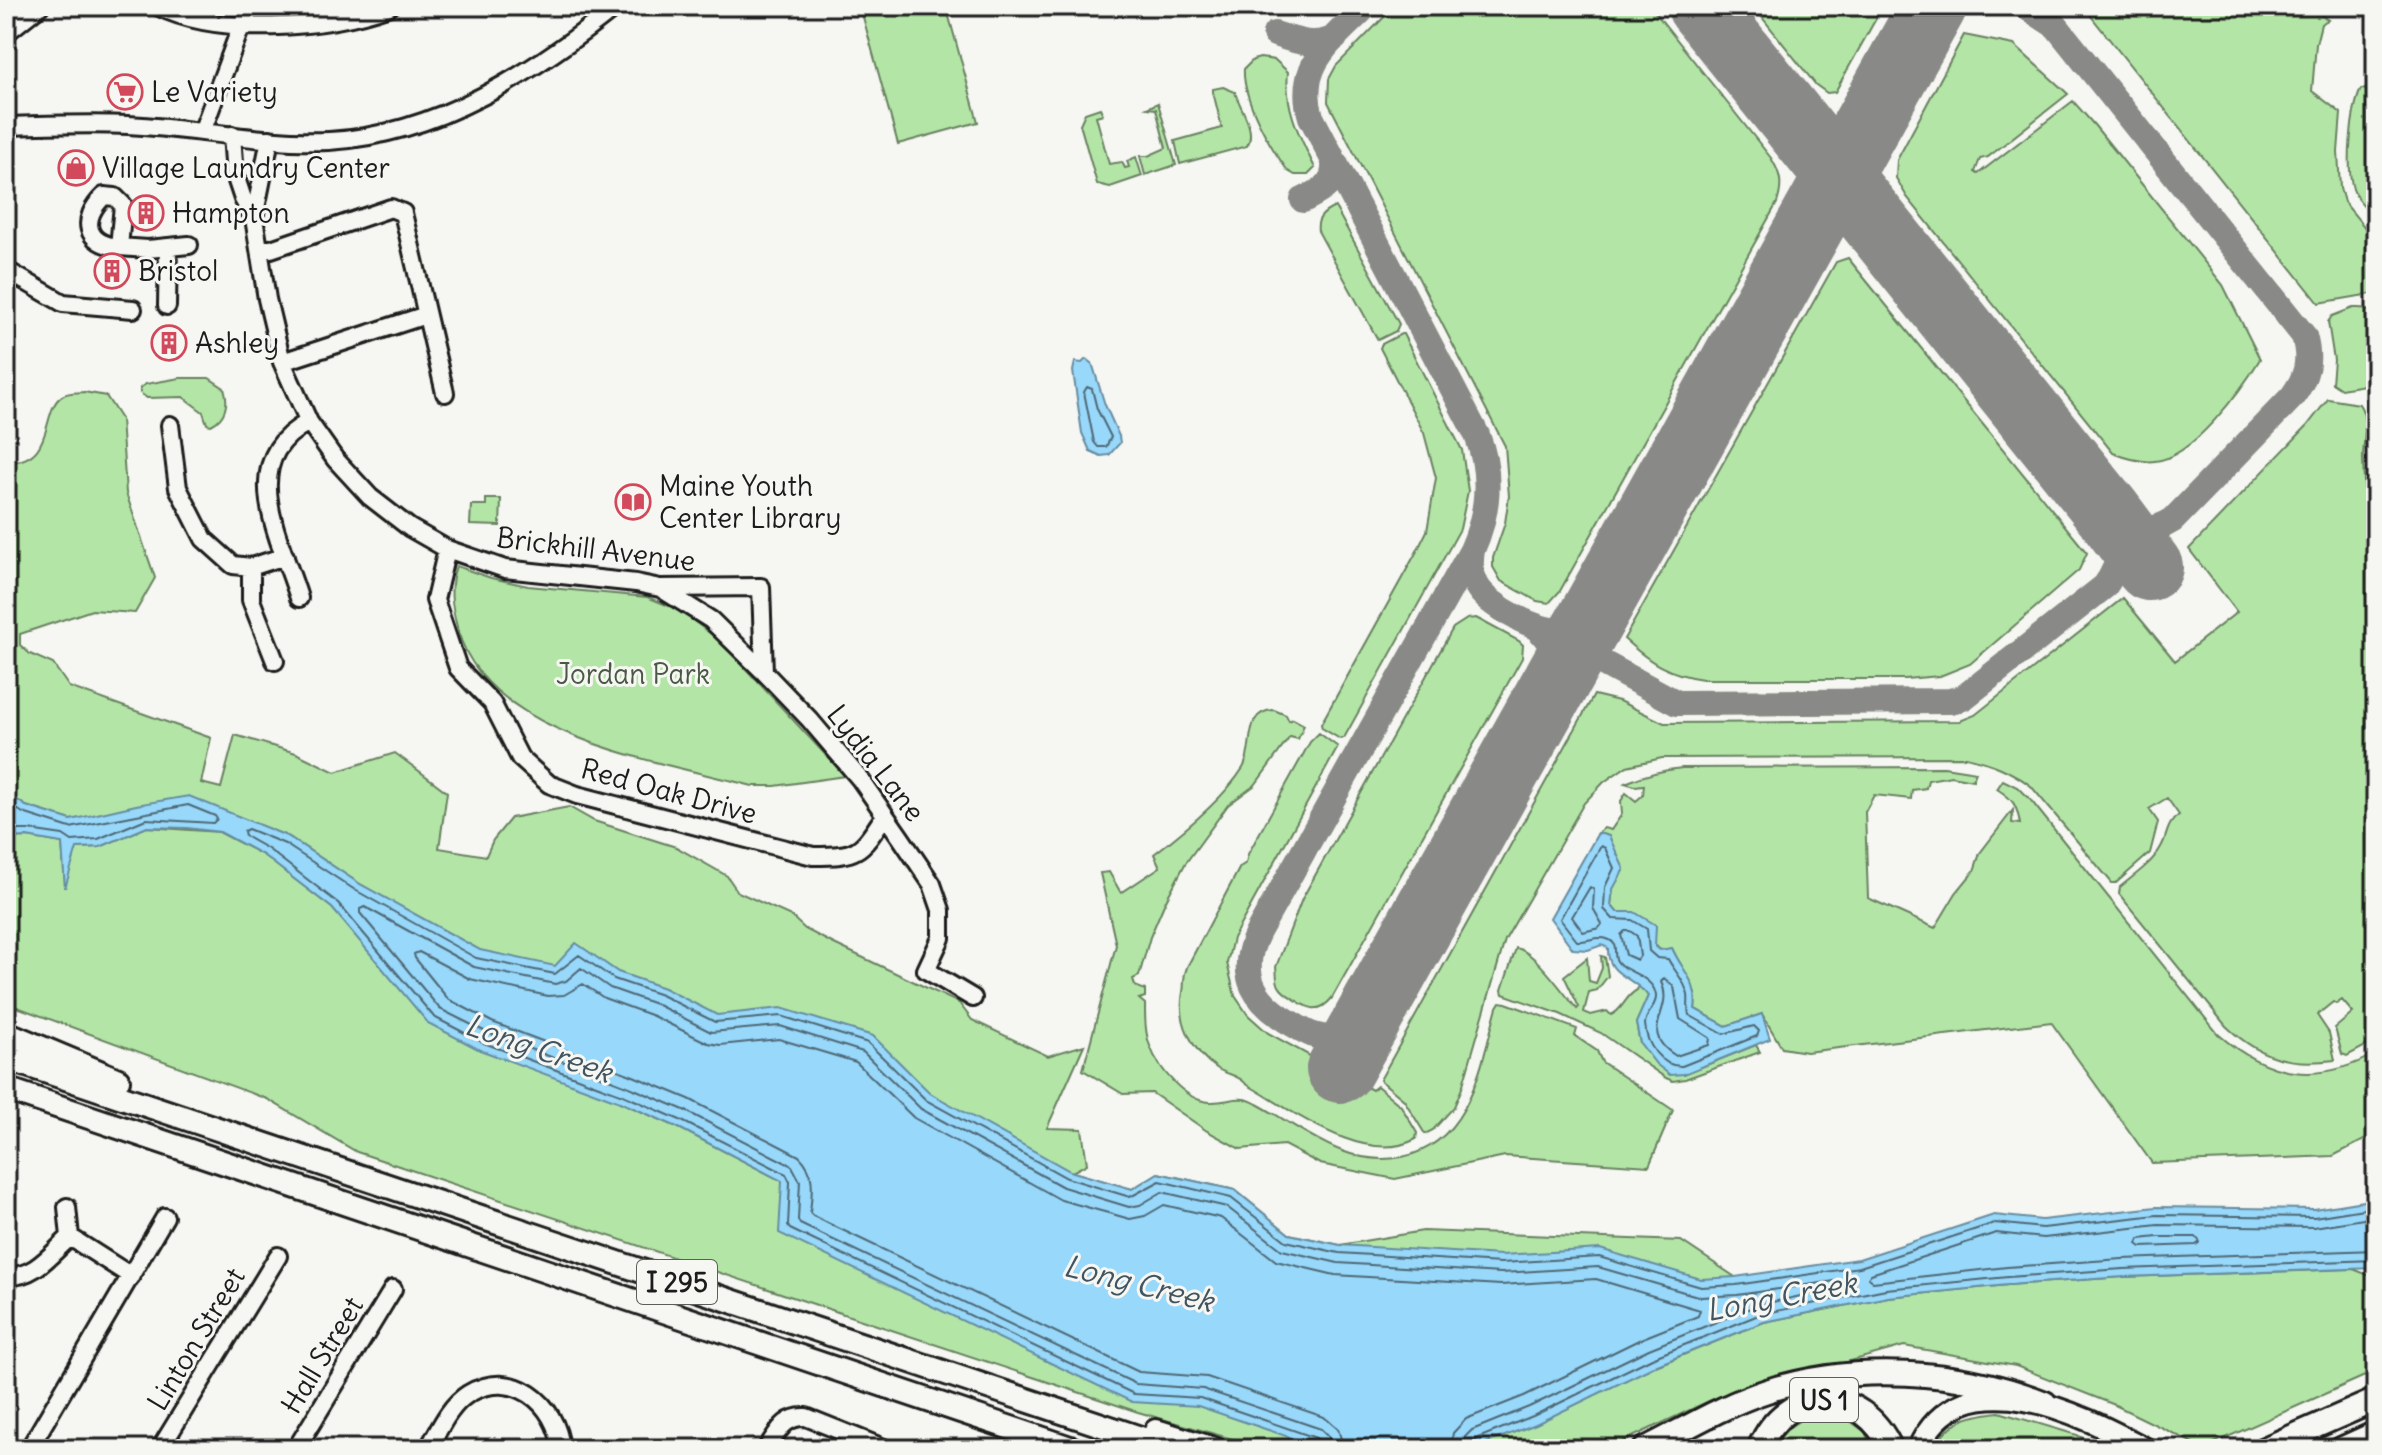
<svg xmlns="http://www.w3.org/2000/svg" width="2382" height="1455" font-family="Delius,sans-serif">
<rect width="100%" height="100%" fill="#f6f6f2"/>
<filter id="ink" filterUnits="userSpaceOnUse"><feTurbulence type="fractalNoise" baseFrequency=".0125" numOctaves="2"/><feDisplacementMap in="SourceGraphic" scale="16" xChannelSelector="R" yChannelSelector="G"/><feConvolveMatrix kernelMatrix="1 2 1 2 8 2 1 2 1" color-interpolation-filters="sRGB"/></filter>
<g filter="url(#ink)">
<path fill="#b3e6a6" stroke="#688161" stroke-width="2" d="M860,6H946L978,122L898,144Z
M1395,6H1650L1771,158C1781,174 1783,185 1777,203L1560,591L1549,603L1537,601L1501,581L1493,567V558L1505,523L1509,496L1505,446L1328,102L1329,79L1336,66Z
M1753,6H1883L1835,92L1827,93L1816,85Z
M2083,6H2308L2328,20L2321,24L2316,44L2312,91L2341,113L2338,152L2340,188L2344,202L2376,241V291L2371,294L2319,303Z
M1964,35L2014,45L2068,94L1988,157L1980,159L1975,172L1978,174L2073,101L2095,126L2223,285L2260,359C2242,389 2192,458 2155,461C2142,463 2126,458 2113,453L1907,197L1896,178L1897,160Z
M1260,58L1275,60L1288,72C1284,108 1300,137 1315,168L1308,175H1295L1288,171C1270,147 1242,98 1244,69L1253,60Z
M1223,87L1235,92C1240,109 1257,130 1247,146L1180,164L1175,141L1222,128L1213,92V89Z
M2361,89L2369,90L2368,173L2376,188V219C2369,210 2356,200 2353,189C2346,166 2351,110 2361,89Z
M1158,103L1176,165L1145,175L1140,156H1148L1166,148L1156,109L1147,108Z
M1100,108L1103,114L1096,116L1109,164L1122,162L1125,168L1129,167L1127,161L1136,157L1142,176L1110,187L1097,184L1080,124L1085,113Z
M1335,207L1399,324L1396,331L1378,340L1318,231C1316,218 1324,212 1335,207Z
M1848,258L2087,553L2079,570L1970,664L1940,676L1905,679H1703C1667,674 1651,663 1624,639L1836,262Z
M2353,308C2360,308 2367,307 2372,313C2380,325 2370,373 2364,385L2341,389L2332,383L2334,360L2328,322L2332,316Z
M1401,334H1403L1462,450L1468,491L1460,529L1344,738L1340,739L1322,728L1321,724L1417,551L1427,531L1436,478L1424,433L1380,348L1382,344Z
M180,378H209L224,388C229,403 226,418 211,425L207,424L203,412L183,397L147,398L140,393V388L146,384Z
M84,392L106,396L121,419L126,493L155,578L135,613L92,610L20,634V645L30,654L53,664L69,687L211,738L201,783L221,788L235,735L296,753L335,772L395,753L447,792L439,848L486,856L493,840L511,818L569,807L594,821L676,847L727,876L738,892L791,916L805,929L832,943L959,1003L972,1020L1048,1056L1084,1045L1047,1128L1082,1129L1087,1164L1072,1172L1132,1189L1158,1173L1235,1190L1289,1234L1340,1245L1423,1231L1681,1241L1735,1277L1687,1307L925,1218L360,884L289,837L189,797L71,820L26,806L6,792V462C58,463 39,407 64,395C69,392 79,393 84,392Z
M2328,399L2359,404C2370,420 2363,440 2363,458C2364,488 2365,524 2376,552V1036L2373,1042L2347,1056L2342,1054L2335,1028L2353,1013L2342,1000L2336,1004L2333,1002L2317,1015L2329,1033L2335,1060C2289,1066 2260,1058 2226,1026L2119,894L2120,887C2134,875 2152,864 2161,847C2168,835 2166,824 2179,815L2167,798L2149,809L2158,822L2150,853L2116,883H2112L2031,786C2010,770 1992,763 1966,757L1662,758L1627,766L1604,782L1584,803L1505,940L1462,1088L1454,1107L1433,1130L1425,1134L1404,1100L1380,1080L1594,695L1619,701L1664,723L1960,721L1975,715L2123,598L2175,661L2237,612L2189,549L2307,426Z
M486,499H501L500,526L470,525L471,505H486Z
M456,566L491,578L528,586L647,597L679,610L719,640L845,776L775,786H753C661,762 488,737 458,631C452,608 448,589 456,566Z
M1476,618L1519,641L1523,645L1522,658L1332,998C1319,1014 1309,1009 1294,999C1289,996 1282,992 1279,986C1276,981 1277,973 1276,967L1302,899L1453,628L1467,619Z
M1274,710L1286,715L1289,721L1293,719L1304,725L1298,739L1290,737L1255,785L1228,805L1185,864L1165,902L1150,937L1139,976L1133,979L1135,986L1145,990V997L1139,999L1145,1004C1145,1018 1145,1033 1150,1046C1158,1068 1185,1101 1210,1102C1230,1103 1238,1093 1257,1104C1285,1119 1313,1140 1342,1151C1362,1159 1381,1161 1402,1157C1471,1143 1481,1064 1497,1007L1500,1002L1506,1003L1577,1029L1575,1036L1597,1051L1602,1062L1673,1110L1649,1166L1505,1156L1395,1179L1320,1164L1284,1145L1240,1149L1207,1131L1152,1093L1123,1094L1083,1070L1116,945L1100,873L1109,872L1121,893L1160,867L1154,854C1183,832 1223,800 1243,768C1255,748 1242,711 1274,710Z
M1319,733L1338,747L1233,938L1227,963L1235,996L1248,1015L1268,1033L1372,1090L1377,1086L1401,1106L1417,1133L1416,1139C1364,1167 1292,1110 1246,1084C1239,1075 1228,1075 1218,1069C1192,1052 1177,1021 1183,992C1185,982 1182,979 1187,967L1240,867L1246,863L1248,854L1310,742Z
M1944,767L1976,772L1973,780L1951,776L1928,780L1926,788L1912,790L1911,799L1874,795L1865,812L1868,898L1935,928L1956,893L1974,871L1980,853L2013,810L2012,823L2020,824C2017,805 2013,799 1997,789L2003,780L2019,788L2029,798L2218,1034C2267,1077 2318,1086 2376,1053V1134L2333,1156L2152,1163L2051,1022L1806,1052L1782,1048L1762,1014L1726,1026L1695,1009C1699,984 1681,970 1672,948L1660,950L1625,913L1617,912L1611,905L1613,889L1609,836L1598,833L1604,828L1611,830L1622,814L1621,801L1626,793L1636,801L1643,795L1644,785L1635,786L1625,783C1644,775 1661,770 1682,768Z
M147,827L219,832L263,855L332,908L372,953L620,1102L677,1127L782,1181L1656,1366L1764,1322L1888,1297L2008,1285L2124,1277L2353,1269L2376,1278V1371L2203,1448L2115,1405L2016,1366L1904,1346L1711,1400L1607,1449H1267L1138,1412L357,1152L267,1099L6,1003V838L27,837L62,843L65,885L76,848L100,847Z
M1516,948C1535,951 1564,994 1577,1009L1579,1007L1564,976L1587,958L1589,981L1596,983L1602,968L1601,956L1605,957L1608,976L1597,990L1589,992L1584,1012L1591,1015L1607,1011L1611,1015C1623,1010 1625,996 1637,990L1639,984L1648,996L1636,1023L1640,1043L1670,1074H1684L1756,1045L1760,1052L1685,1079L1673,1081L1666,1078L1601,1033L1560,1014L1503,994L1502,990Z
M1838,1412L1865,1432L1872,1449H1773C1789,1420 1807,1414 1838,1412Z
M1999,1412L2077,1435L2104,1449H1933C1950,1420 1967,1416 1999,1412Z"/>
<path fill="#98d8fa" stroke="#668da1" stroke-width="2" d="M1086,359L1092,363L1105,405L1119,436L1120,443L1109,455L1101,456L1090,451L1082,433L1073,371L1075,362L1082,363Z
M6,792L26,806L71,820L136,805L189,796L289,837L360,884L480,950L555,966L576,943L618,972L664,988L717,1015L781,1008L873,1036L930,1093L1070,1171L1132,1189L1158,1173L1235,1190L1289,1234L1340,1245L1501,1255L1600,1249L1701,1279L1735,1277L1859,1259L1994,1215L2042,1220L2156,1207L2314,1209L2376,1199V1268L2124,1277L2008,1285L1888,1297L1764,1322L1655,1366L1536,1424L1471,1449H1324L1198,1406L1132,1402L779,1233L782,1181L677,1127L620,1102L480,1050L428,1023L332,908L263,855L220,832L187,828L147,827L100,847L77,848L65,888L62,843L27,837L6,838Z
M1598,833L1609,836L1624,869L1613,889L1611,905L1617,912H1634L1656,925L1655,946L1660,950L1672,948C1682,971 1699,982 1695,1009L1726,1026L1762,1014L1770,1039L1684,1074L1670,1075L1656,1064L1640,1043L1636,1023L1648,996C1632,975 1607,977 1608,948L1602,945L1588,950L1573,949L1550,918Z"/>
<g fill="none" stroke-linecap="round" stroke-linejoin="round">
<path stroke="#4e6775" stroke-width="2" d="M1087,387L1092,389L1097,409L1111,437L1106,447H1098L1094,442L1084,392Z
M6,802L23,813L70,828L188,805L215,816L217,819L213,823L146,819L98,839L72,841L63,835L29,830H6
M1601,846L1605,848L1614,868L1605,887L1604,909L1613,919L1632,920L1647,929L1649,951L1657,958L1668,959C1674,971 1685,980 1688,995C1689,1002 1687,1007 1689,1015L1723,1034L1754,1026L1759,1031L1757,1036L1682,1066C1661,1067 1646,1044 1645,1024C1645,1014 1657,1006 1656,996C1654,974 1620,972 1616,959C1613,950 1619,943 1607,939C1598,935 1587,942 1577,941L1560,919Z
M1590,887L1594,890L1593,908L1602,924L1599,928L1583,932L1572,917Z
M1625,931H1630L1637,936L1640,956L1637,960L1626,955L1621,935Z
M1664,978L1674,987L1680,1019L1710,1038L1709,1045L1676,1056C1635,1031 1676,1011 1661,982Z
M2376,1217L2314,1227L2158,1225L2044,1238L1996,1233L1871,1274L1868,1278L1873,1282L2007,1267L2122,1259L2376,1250
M2158,1237H2196L2200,1242L2196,1245L2141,1247L2137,1244L2139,1239Z
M1322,1449L1321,1442L1316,1438L1200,1398L1134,1394L790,1229L788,1226L790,1182L786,1174L680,1120L623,1095L484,1043L434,1017L338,903L268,849L245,836L244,831L248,829L285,844L355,890L476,958L555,974L579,955L614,979L661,995L715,1022L781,1016L868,1043L926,1100L1067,1178L1130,1197L1160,1181L1231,1198L1286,1241L1339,1253L1501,1263L1599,1257L1701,1287L1736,1285L1860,1267L1995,1223L2043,1228L2157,1215L2314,1217L2376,1207
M1332,1449L1329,1437L1321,1429L1203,1389L1136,1384L800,1224L798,1220L800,1181L792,1166L684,1110L627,1086L488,1033L440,1009L360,913V909L365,907L474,967L555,984L566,981L581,968L610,988L658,1005L711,1032L780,1026L863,1052L921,1109L1063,1187L1129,1207L1140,1205L1162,1192L1227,1207L1282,1250L1338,1263L1501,1273L1598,1267L1701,1297L1737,1295L1842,1280L1846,1282L1843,1287L1758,1305L1649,1349L1529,1407L1472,1430L1464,1438L1462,1449
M1344,1449L1338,1429L1324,1417L1207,1377L1139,1372L813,1216L810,1213C812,1192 816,1172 799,1156L689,1099L631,1075L492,1022L448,999L415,958L414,954L419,952L470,979L548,996L564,995L583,984L604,998L653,1016L708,1043L720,1045L779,1039L856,1062L914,1118L1061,1200L1130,1219L1145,1216L1164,1205L1221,1218L1276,1261L1335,1275L1501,1285L1596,1279L1700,1310L1698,1316L1643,1338L1524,1396L1466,1419L1453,1433L1450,1449
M1472,1449L1473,1443L1478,1438L1533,1416L1652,1358L1761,1314L1886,1289L2008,1277L2123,1269L2376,1260"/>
<path stroke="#898987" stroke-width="26" d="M1366,6C1333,40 1295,64 1311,117L1477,435C1492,474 1489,512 1472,550L1258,932C1236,976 1255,1003 1294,1025C1307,1033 1320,1040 1335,1037C1349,1035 1358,1026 1368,1018
M2025,6L2056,26L2304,336C2311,361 2307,377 2292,397L2173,520C2148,536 2128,530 2108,512
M1932,9L1934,6
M1275,34C1296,41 1314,48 1335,38
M1303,200C1321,191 1336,185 1334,162
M1472,550C1470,563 1470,574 1477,586C1488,606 1540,634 1563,630C1579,627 1588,617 1598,606
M1536,627L1677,703L1950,701L1963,698L2105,586C2125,557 2121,543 2108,512
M1538,629C1556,645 1557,662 1555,684"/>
<path stroke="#898987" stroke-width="68" d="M1701,6L2108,512L2149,567
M1340,1069L1933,6"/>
<defs>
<path id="minor" d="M157,6C220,37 325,29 390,6
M6,33L40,6
M6,126C47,125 88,123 128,125C195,128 262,144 329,141C438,135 534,72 617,6
M202,132L242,24L252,6
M232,135L235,175L243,199L254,218L267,299L282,362L309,422L335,459L370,497L410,528L447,549L505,569L636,583L660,588L761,587L764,672
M104,196L115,197L123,205L119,247C85,244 80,219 104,196Z
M254,218L270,139
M119,247L148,249L189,245
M260,249H271L391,208L403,213L445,393
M6,270L63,303L133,309
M167,306L168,247
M282,362L426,315
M170,425L178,488L204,539L233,565L251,567L285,556
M447,549L435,600L458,668L492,703L520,758L549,784L577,795L813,856C859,856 860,853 885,815
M251,567V600L275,661
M660,588L711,620L764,672L810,720L860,779L901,838L932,884L941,910V938L926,970L973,998
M299,598C281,539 234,460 309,422
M67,1207L70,1237L131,1276
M6,1276C34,1278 50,1255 70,1237
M29,1449L165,1217
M160,1449L278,1256
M296,1449L393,1289
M428,1449C439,1430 449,1406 468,1394C512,1367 557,1403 561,1449
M766,1449C778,1433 783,1416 806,1417L886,1449"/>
<path id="major" d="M1918,1449C1962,1352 2082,1415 2146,1449"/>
<path id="highway" d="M6,1033L118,1080
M6,1058L1173,1449
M6,1089L1073,1449
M1156,1431L1214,1449
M1645,1449C1685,1429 1724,1405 1767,1391C1854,1363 1960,1369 2045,1403
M1759,1449C1786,1382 1863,1385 1891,1449
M2264,1449L2376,1400
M2341,1449L2376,1433"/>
</defs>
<use href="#minor" stroke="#1c1c1c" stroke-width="22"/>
<use href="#major" stroke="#1c1c1c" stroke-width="26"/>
<use href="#highway" stroke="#1c1c1c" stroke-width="28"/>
<use href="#minor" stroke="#f6f6f2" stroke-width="16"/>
<use href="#major" stroke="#f6f6f2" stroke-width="20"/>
<use href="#highway" stroke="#f6f6f2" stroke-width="22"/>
</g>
</g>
<defs>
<symbol id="supermarket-ring" viewBox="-11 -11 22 22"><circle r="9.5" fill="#f6f6f2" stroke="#d1495b" stroke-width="1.5"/><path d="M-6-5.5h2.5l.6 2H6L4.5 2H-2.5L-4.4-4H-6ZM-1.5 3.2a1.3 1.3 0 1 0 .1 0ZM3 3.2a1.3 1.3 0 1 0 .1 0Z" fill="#d1495b"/></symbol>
<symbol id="shop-ring" viewBox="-11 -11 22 22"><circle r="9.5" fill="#f6f6f2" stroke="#d1495b" stroke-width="1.5"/><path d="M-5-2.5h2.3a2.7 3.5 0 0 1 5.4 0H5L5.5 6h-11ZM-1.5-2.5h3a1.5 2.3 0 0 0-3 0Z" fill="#d1495b"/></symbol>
<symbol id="building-ring" viewBox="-11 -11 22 22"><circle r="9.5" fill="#f6f6f2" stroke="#d1495b" stroke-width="1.5"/><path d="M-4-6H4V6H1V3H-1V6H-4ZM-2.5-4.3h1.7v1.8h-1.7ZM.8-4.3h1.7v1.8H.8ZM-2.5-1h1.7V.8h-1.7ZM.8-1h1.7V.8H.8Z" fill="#d1495b"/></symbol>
<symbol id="library-ring" viewBox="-11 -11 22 22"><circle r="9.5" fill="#f6f6f2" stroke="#d1495b" stroke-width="1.5"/><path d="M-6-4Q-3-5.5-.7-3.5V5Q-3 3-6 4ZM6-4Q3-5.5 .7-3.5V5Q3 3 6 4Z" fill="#d1495b"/></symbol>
</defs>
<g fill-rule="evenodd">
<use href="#supermarket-ring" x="105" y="72" width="40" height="40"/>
<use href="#shop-ring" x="56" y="148" width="40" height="40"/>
<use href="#building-ring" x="126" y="193" width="40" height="40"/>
<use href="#building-ring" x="92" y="251" width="40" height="40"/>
<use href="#building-ring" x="149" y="323" width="40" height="40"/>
<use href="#library-ring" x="613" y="482" width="40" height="40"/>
</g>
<g text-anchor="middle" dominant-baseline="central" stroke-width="6" stroke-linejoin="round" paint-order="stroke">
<g fill="#f6f6f2" stroke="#5d5d5c" stroke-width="2">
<rect x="637" y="1260" width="80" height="44" rx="6"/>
<rect x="1790" y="1378" width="68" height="44" rx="6"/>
</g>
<g font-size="26" font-weight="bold" fill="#1c1c1c">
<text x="677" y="1282">I 295</text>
<text x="1824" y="1400">US 1</text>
</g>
<g font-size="28" fill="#1c1c1c" stroke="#f6f6f2" text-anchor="start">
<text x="151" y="92">Le Variety</text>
<text x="102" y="168">Village Laundry Center</text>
<text x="172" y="213">Hampton</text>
<text x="138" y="271">Bristol</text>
<text x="195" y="343">Ashley</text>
<text x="659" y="486">Maine Youth<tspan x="659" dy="32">Center Library</tspan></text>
</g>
<g font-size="28" fill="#1c1c1c" stroke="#f6f6f2">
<text transform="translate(596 549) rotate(7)">Brickhill Avenue</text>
<text transform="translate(876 763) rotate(52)">Lydia Lane</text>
<text transform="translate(669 791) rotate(15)">Red Oak Drive</text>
<text transform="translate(196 1339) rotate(-59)">Linton Street</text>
<text transform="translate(322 1355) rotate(-59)">Hall Street</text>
</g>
<g font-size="28" fill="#495945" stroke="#f6f6f2">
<text x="633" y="674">Jordan Park</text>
</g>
<g font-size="30" font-style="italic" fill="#41545f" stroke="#f6f6f2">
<text transform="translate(539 1048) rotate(19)">Long Creek</text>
<text transform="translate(1139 1283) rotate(14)">Long Creek</text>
<text transform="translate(1781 1296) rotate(-11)">Long Creek</text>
</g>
</g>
<rect width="2382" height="1455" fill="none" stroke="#f6f6f2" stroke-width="32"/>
<rect x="16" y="16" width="2350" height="1423" fill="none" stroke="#1c1c1c" stroke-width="3" filter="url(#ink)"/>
</svg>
